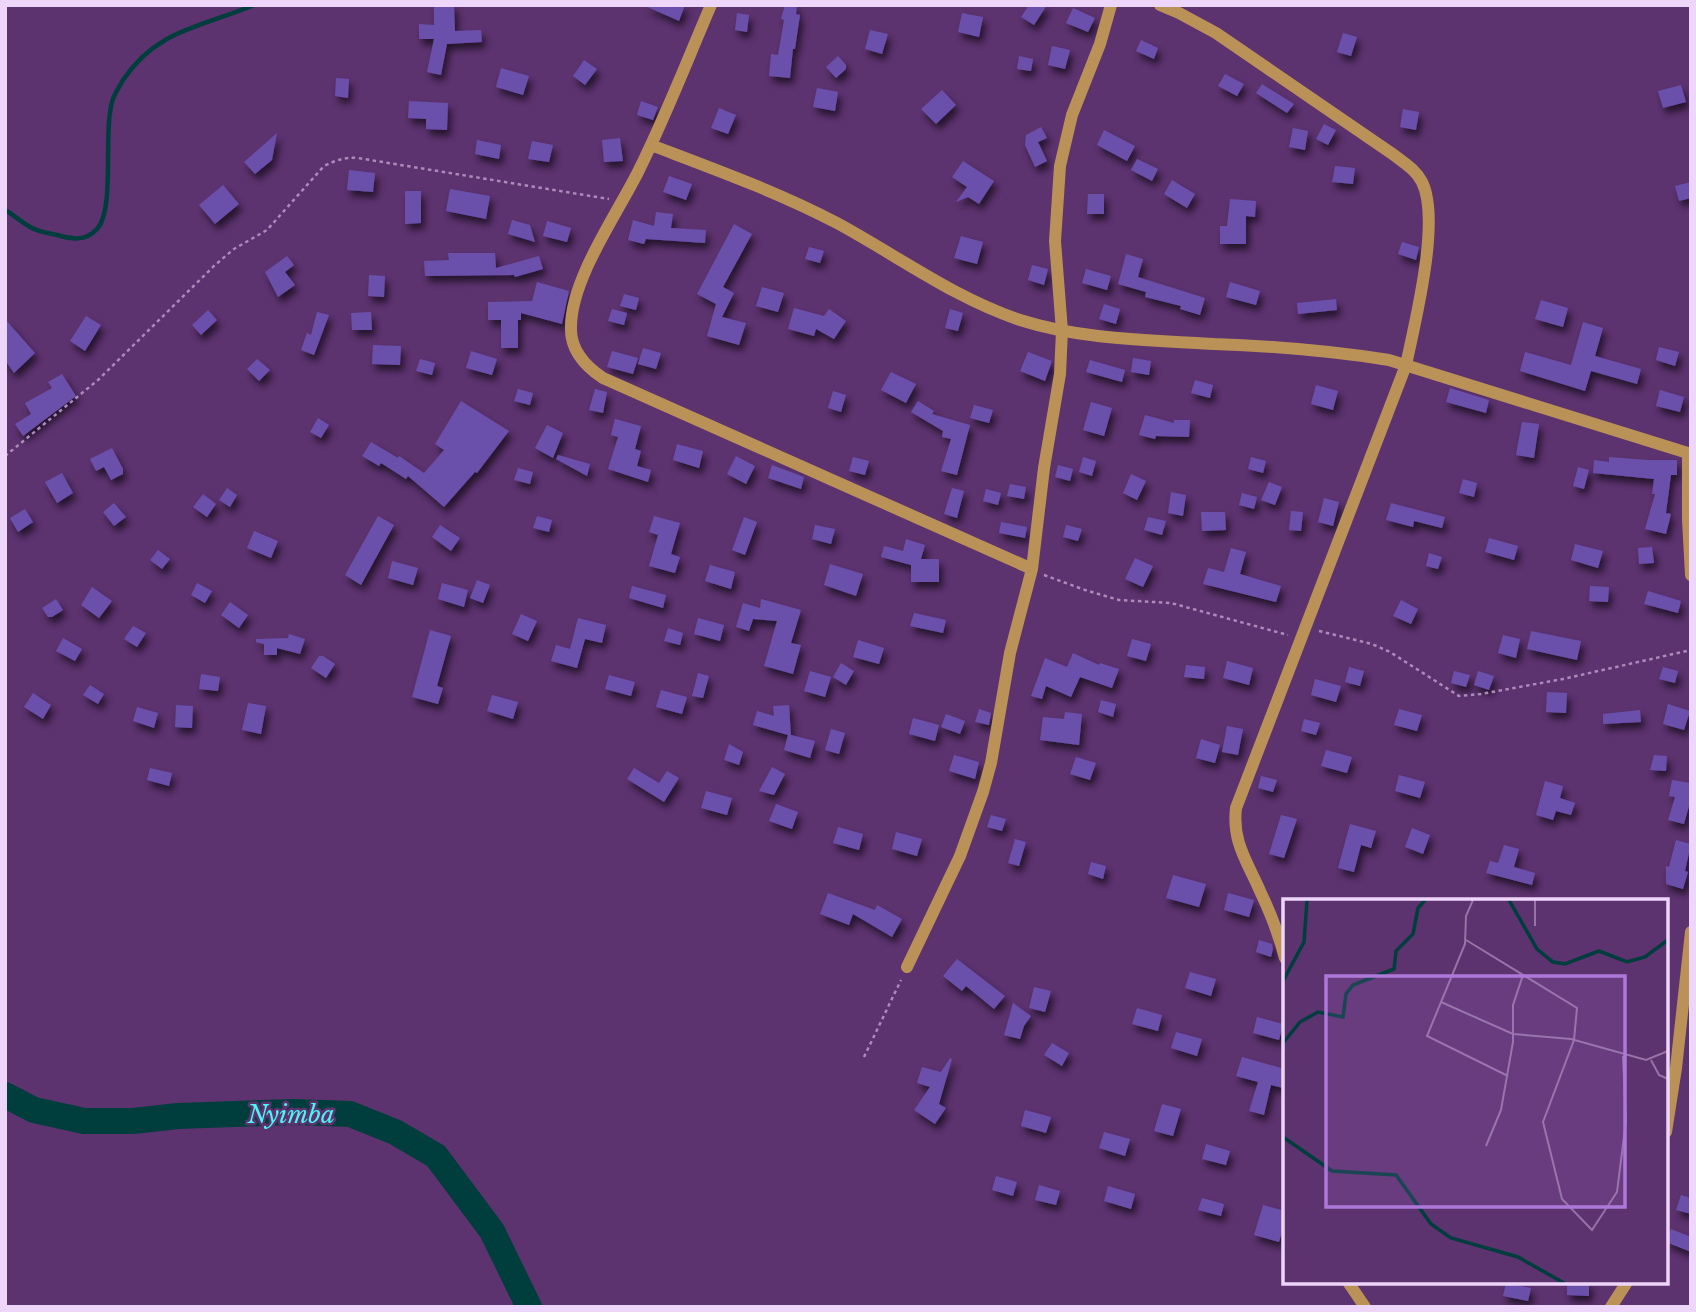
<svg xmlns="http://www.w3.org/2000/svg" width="1696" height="1312" font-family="'Libre Baskerville',serif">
<defs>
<filter id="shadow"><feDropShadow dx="3.5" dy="6" stdDeviation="3.5" flood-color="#0009"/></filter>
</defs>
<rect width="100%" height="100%" fill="#5c326f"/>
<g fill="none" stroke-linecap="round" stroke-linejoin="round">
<path stroke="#003e3d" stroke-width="4.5" d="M5,210C14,215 22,223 32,228C39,232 49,233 57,235C71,239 85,242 97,229C116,208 102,130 113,99C115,93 120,86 123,80C157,29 202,27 254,5"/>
<path stroke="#003e3d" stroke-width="26" d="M5,1095L34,1110L84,1121H133L178,1116L294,1112L350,1114L395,1132L436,1156L492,1231L529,1307"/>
</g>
<path fill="#6a50ab" filter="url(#shadow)" d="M434,5H454L455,31L481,30L482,42L447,44L441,75L427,72L434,39H419V24L434,25Z
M643,5H685L679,21Z
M785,5H797L796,14L800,15L795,49H793L790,78L769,76L771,54L778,55L784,20L781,19Z
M1029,5H1047L1034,25L1021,17Z
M1073,8L1095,18L1088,32L1066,23Z
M737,13L749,15L747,32L735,30Z
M962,13L983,17L979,37L958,32Z
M870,30L888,34L882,54L865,49Z
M1343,33L1357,37L1351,56L1337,52Z
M1141,40L1158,48L1154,59L1136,51Z
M1052,46L1070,50L1065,69L1048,65Z
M838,56L846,65V69L836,78L826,67Z
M1019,56L1033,59L1031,71L1017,69Z
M584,60L597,69L585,85L573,76Z
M501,68L529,76L523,95L496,87Z
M1225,74L1244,84L1237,96L1218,86Z
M336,78L349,79L348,98L335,96Z
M1262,84L1294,104L1287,113L1256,93Z
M1681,85L1686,102L1663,108L1658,91Z
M817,88L838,92L835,111L813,107Z
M942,90L956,105L936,124L921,109Z
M409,101L448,103L447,130L426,129V119L408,118Z
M641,101L658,107L653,120L637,115Z
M719,108L736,115L728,134L711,128Z
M1403,109L1419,112L1416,130L1400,127Z
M1324,124L1336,130L1328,145L1316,139Z
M1041,127L1047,138L1038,142L1047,161L1035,167L1025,145L1026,135Z
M1293,128L1308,131L1305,150L1289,147Z
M1104,130L1135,146L1127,161L1097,145Z
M277,133L272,160L255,174L244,162Z
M620,138L623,161L604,162L602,140Z
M477,140L501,145L499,159L475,154Z
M532,141L553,145L549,162L528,159Z
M1137,159L1158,169L1152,181L1131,170Z
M963,161L994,181L979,204L968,197L956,202L967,187L952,177Z
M1335,166L1355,168L1353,184L1332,182Z
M349,170L375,173L373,192L347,190Z
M669,176L692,184L686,200L663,192Z
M1172,180L1195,194L1187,208L1164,194Z
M1691,182V198L1679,201L1675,186Z
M223,185L239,204L215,224L199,205Z
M450,189L490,196L486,219L446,211Z
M405,191H421V223L405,224Z
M1088,194H1104V214H1087Z
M1230,199L1256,201L1255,217L1246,216V244H1220V226H1227Z
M656,212L673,214L671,228L706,230L705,243L646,239L644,244L628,240L633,220L654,226Z
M512,220L530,225L535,242L508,234Z
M547,221L571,228L567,242L543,236Z
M734,224L752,234L723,287L734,293L722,317L746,323L739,345L707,336L716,304L697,294Z
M961,236L983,242L977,264L954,258Z
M1402,242L1419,247L1416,260L1398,254Z
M809,247L824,251L820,263L805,259Z
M448,253H495L496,268L539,256L543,269L515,277L514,275L425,276L424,261L449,260Z
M1126,254L1143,259L1138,277L1205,298L1200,315L1180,309L1181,306L1145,297L1146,292L1118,284Z
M287,256L294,265L285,272L295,285L278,297L265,272Z
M1032,265L1048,269L1044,285L1028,280Z
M1086,269L1111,276L1107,290L1082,283Z
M369,275L385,276L384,297L368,296Z
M537,282L569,291L562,324L521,313V320H518V348H501V320H488V302L532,301Z
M1230,282L1260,291L1256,305L1226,297Z
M762,287L784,293L778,312L756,306Z
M624,294L639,298L636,310L620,306Z
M1336,299L1337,310L1298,314L1297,303Z
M1541,300L1568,308L1563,327L1535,319Z
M1104,304L1120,309L1116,324L1099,319Z
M794,308L824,316L829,309L846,321L834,339L816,329L814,336L788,329Z
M612,309L627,313L624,325L608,321Z
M950,309L963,313L958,331L945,328Z
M208,310L217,320L201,335L192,325Z
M317,312L329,315L314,355L301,350L307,333L311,335Z
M371,312L372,330H352L351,313Z
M86,316L101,325L85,351L70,341Z
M5,319L35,353L14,373L5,360Z
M1583,322L1603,328L1595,356L1641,369L1637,384L1591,371L1585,391L1520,371L1525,352L1571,365Z
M373,345L401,346L400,365L372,364Z
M1659,347L1679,352L1675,366L1656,360Z
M643,348L661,353L656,369L638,364Z
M471,351L497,359L492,375L466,368Z
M612,351L638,358L633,374L607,367Z
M1028,352L1052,361L1045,381L1020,371Z
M1133,358L1151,361L1149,375L1131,372Z
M257,359L270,370L259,381L247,369Z
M420,359L435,363L432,375L416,371Z
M1090,360L1125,370L1122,382L1086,372Z
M891,372L916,384L906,403L881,390Z
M62,374L76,396L23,436L15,424L31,414L25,403L52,388L48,382Z
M1195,380L1213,385L1210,398L1191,393Z
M1316,385L1338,391L1333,410L1311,404Z
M1450,388L1489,400L1486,413L1446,402Z
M518,389L533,393L530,405L514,401Z
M595,389L607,392L603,413L589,410Z
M1660,390L1684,397L1680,412L1656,406Z
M833,391L846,395L841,412L828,408Z
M461,401L509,431L477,473L475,472L444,507L408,476L406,479L381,463L379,466L362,456L371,442L398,458L399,456L424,473L444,450L435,444Z
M918,401L934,411L932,414L970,425L957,475L941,471L951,439L942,437L943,431L911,412Z
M1091,402L1112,408L1104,436L1083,430Z
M974,405L993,410L989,423L970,418Z
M1145,415L1174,423V420H1190L1189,437L1156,436L1155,439L1139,435Z
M318,418L329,425L321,438L310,432Z
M615,419L641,426L635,449L641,451L637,466L651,470L648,482L608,469L618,437L611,435Z
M1522,422L1539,424L1534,458L1516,455Z
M547,425L563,433L553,458L535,448Z
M677,444L703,451L699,468L673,460Z
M112,448L123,469V474L111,480L104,467L96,471L90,459Z
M558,455L590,464L587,476L556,459Z
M736,456L755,466L746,484L727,474Z
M853,457L869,461L865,475L849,471Z
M1083,457L1096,461L1092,476L1079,472Z
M1251,457L1266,461L1263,473L1248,469Z
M1609,457L1648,460H1677V475H1671L1666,513L1671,514L1666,534L1645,529L1655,494H1652L1654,479L1593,473L1594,460L1609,462Z
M772,465L804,477L801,489L768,478Z
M1058,465L1073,469L1070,481L1055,477Z
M1578,467L1589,470L1584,489L1573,486Z
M518,468L533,472L530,484L514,480Z
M62,473L73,493L57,503L45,482Z
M1131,474L1146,481L1137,500L1123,493Z
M1463,479L1477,483L1474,497L1459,493Z
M1269,482L1282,487L1275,505L1261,500Z
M1010,484L1026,487L1024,499L1007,496Z
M227,488L237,495L230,507L219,500Z
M952,488L964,491L957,518L944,514Z
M986,489L1001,493L998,505L983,501Z
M1171,492L1186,495L1183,516L1168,513Z
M1242,493L1257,497L1254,509L1239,505Z
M203,494L216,504L207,517L193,507Z
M1324,498L1339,502L1333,526L1318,522Z
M114,503L126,517L114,526L103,512Z
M1391,503L1445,517L1442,528L1414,521L1413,527L1386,520Z
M25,509L33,522L18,532L10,518Z
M1291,511L1303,512L1301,531L1289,530Z
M1201,512H1225L1226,530L1202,531Z
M378,516L394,525L361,585L345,575Z
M537,516L552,520L549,532L533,528Z
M654,516L680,523L671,554L680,557L675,573L649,566L658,535L649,532Z
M744,517L757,522L745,555L732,550Z
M1148,517L1166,521L1162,535L1144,530Z
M1001,522L1027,527L1025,538L999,533Z
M440,525L460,538L451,551L432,537Z
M815,525L835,529L831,544L812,539Z
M1066,525L1082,529L1078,541L1063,537Z
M254,531L278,541L271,558L247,548Z
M1489,538L1518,546L1514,560L1485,552Z
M906,539L925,545L921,559H939V582H911V565L881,557L884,546L903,551Z
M1575,544L1603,551L1598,568L1571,560Z
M1652,547L1654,563L1639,564L1638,548Z
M1231,548L1246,552L1240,574L1281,586L1276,602L1203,584L1208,568L1224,572Z
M158,550L170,559L162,569L150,560Z
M1429,553L1442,557L1438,569L1426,566Z
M1135,558L1153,566L1143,587L1125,579Z
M392,561L418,568L413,585L388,578Z
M830,564L863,574L856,596L824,585Z
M710,565L735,572L731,589L705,581Z
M477,580L490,585L483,603L470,598Z
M197,583L212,591L205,603L191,595Z
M442,583L468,590L464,607L438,599Z
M632,586L666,595L663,608L629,598Z
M1590,586L1609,587L1608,602L1589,601Z
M92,587L112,601L99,618L81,605Z
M1648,591L1681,601L1678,613L1644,604Z
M56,599L63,610L52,617H48L42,608Z
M761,599L801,610L791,643L801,645L793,674L764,666L777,621L753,619L749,631L736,627L743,603L760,608Z
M1401,600L1418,609L1411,624L1393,616Z
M230,602L248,615L239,628L221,615Z
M914,613L946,620L943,633L910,626Z
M521,614L537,621L528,641L512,634Z
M578,618L606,625L602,643L585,639L577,668L551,661L556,645L570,649Z
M698,618L724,625L720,641L694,634Z
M133,626L146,633L137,647L124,639Z
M668,628L683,633L680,645L664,641Z
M430,630L451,636L437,686L443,688L438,704L412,697Z
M1531,631L1581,641L1577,660L1527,649Z
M289,634L305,639L300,654L277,648V655H264V644L256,642V639L288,638Z
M1503,635L1520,639L1516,658L1498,653Z
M63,638L82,649L75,661L56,651Z
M1132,639L1151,644L1146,661L1127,656Z
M858,640L884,648L879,664L853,657Z
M1073,653L1099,665L1100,663L1119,669L1112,688L1080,677L1071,697L1046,686L1042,699L1031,696L1045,658L1067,667Z
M319,656H323L335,664L326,678L311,668Z
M1227,661L1253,668L1249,685L1223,678Z
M841,663L854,671L846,685L833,677Z
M1186,665L1205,667L1204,679L1184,677Z
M1349,667L1364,671L1360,686L1345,682Z
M1663,667L1678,671L1675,683L1659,679Z
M810,671L831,677L825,697L804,691Z
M1454,671L1470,675L1466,687L1451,683Z
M1478,671L1494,676L1489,690L1474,685Z
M698,673L709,676L703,698L692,696Z
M201,674L220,677L218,691L199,689Z
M609,675L635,682L631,696L605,689Z
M1315,679L1341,686L1336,702L1311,695Z
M90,685L104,694L98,704L83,695Z
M661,690L687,697L682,714L656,707Z
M1547,692L1567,693L1566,713L1546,712Z
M33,693L51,705L43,719L24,707Z
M492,695L518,702L513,719L487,711Z
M1101,700L1116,704L1113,717L1098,712Z
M248,703L266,706L261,734L242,730Z
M1668,704L1690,711L1684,730L1663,724Z
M176,705L193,706L192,728L175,727Z
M789,705L791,735L815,741L810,758L784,750L788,735L753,725L757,711L774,716L773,706Z
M137,707L158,713L154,728L133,721Z
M979,709L991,713L989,725L975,722Z
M1399,709L1422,715L1417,731L1394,725Z
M1640,710L1641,722L1603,724V714Z
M1065,712L1082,714L1079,745L1040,740L1043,717L1064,719Z
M946,714L965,721L960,734L941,727Z
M913,718L939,725L935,741L909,734Z
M1304,719L1320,723L1316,735L1301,731Z
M1227,726L1243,729L1238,755L1222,752Z
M831,729L845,733L839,754L825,750Z
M1201,739L1220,745L1215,763L1196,758Z
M729,744L743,752L739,765L724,760Z
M1326,750L1352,757L1347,773L1321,766Z
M954,755L979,762L975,779L949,771Z
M1654,755L1667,756L1666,771L1650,770Z
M1076,757L1096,763L1090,780L1070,774Z
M772,767L785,774L774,795L759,791Z
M150,768L172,773L169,786L147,780Z
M634,768L659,783L667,771L679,778L664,802L627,779Z
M1399,775L1425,782L1420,798L1395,791Z
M1261,776L1277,780L1273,792L1258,788Z
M1672,780L1691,783V799L1684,824L1668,820L1675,797L1669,796Z
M1545,781L1563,786L1560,798L1575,803L1571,815L1556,811L1553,820L1536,815Z
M706,791L732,798L727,815L701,808Z
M776,804L798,812L792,829L769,821Z
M991,815L1006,819L1002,831L987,827Z
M1281,815L1297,819L1284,858L1269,854Z
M1350,824L1376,831L1371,848L1361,845L1354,872L1338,868Z
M838,827L863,834L859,850L833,843Z
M1412,828L1430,835L1423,854L1405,847Z
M896,832L922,839L917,856L892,849Z
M1015,839L1026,842L1019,866L1008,863Z
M1676,840L1691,844L1685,871L1688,872L1683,889L1666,884V866L1669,867Z
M1504,845L1519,849L1514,867L1535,873L1532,885L1486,873L1490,861L1498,863Z
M1091,862L1106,866L1103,879L1088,874Z
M1173,875L1206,884L1199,907L1166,898Z
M828,893L875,910L877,905L902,919L892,937L853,914L849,925L820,914Z
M1228,893L1254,900L1249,917L1224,910Z
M1259,940L1272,944L1273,949L1271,957L1256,952Z
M957,959L1005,996L994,1009L966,986L962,991L943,976Z
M1190,972L1216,979L1211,996L1185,988Z
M1034,987L1051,991L1045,1012L1029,1008Z
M1013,1003L1031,1016L1024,1026L1020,1039L1004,1035Z
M1137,1008L1162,1015L1158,1031L1132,1024Z
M1257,1017L1283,1024L1279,1040L1253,1033Z
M1176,1032L1202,1039L1197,1056L1171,1048Z
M1052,1043L1069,1053L1062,1066L1044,1055Z
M1242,1057L1285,1069L1283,1088L1271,1085L1264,1115L1249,1111L1258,1082L1236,1076Z
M950,1058L952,1059L939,1104L946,1108L935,1124L914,1110L930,1087L917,1083L922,1067L941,1072Z
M1162,1104L1181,1109L1173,1136L1154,1131Z
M1025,1110L1051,1117L1046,1133L1021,1126Z
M1104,1132L1130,1139L1125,1156L1099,1148Z
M1206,1144L1230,1151L1226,1165L1202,1159Z
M996,1176L1017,1182L1013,1196L992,1190Z
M1039,1185L1060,1191L1056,1205L1035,1200Z
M1108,1186L1135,1194L1131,1209L1104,1201Z
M1681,1195L1691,1198V1214L1676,1210Z
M1202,1198L1224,1204L1221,1216L1198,1210Z
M1263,1205L1285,1211V1222L1279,1242L1254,1235Z
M1671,1229L1691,1237V1252L1666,1242Z
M1567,1282H1589V1296L1567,1295Z
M1506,1283L1531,1288L1528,1301L1503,1296Z"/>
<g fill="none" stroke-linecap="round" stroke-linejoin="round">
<path stroke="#ab8bba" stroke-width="2.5" stroke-dasharray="3.5 3.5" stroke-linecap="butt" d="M1691,346V390
M5,456L98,380L215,265L234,249L267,230L324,166C337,160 344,157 358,158L609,199
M1044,575L1085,590L1119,600L1171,603L1288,635
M1319,631L1372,644L1390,652L1459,696L1481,694L1563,679L1691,650
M864,1057L901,980"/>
<path stroke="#ba9157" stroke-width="12" d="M711,5C687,61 665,118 638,172C617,214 571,279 571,327C570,350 585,366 603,378L1032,569
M1160,5L1179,13L1216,33L1394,155C1404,163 1416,170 1422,182C1441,220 1415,322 1406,365L1236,808C1232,842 1247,861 1260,891C1270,912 1279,935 1285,958
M651,145C714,169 778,192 837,223C898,256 954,298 1020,320C1083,340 1149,340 1214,344C1273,346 1331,351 1389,360L1691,454
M1688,454V520L1691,575
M907,967L960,856L983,792L991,763L1010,653L1032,569L1044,468L1060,374L1062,331L1055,241L1060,166L1072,115L1100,44L1111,5
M1666,1132L1676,1068L1691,932
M1348,1282L1365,1307
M1611,1307L1627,1282"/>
</g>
<g text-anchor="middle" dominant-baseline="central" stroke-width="5" stroke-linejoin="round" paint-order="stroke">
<g font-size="24" font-style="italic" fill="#48f6f4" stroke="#5c326f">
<text x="291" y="1114">Nyimba</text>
</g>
</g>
<g transform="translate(1283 899)">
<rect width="385" height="385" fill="#5c326f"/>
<path fill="none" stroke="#003e3d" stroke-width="3.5" d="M226,1L254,50L270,63L282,65L316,52L344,63L362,58L385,41M0,82L21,43L24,1M0,144L17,123L35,113L60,118L63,95L70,86L111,70L113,52L130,35L135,9L142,1M0,238L49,272L113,276L148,325L168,339L235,358L281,384"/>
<path fill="none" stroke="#9674a6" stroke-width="2" d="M190,1L183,17L182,45L144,137L225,177M252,27V1M183,41L294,109L291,141L260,223L279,300L309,331L334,293L343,222L340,157M158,103L230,135L288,140L363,161L385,152M368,161L376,176L385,180M203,247L218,211L230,143V106L240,76"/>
<path fill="#ae78d9" fill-opacity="0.15" stroke="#ae78d9" stroke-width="3.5" d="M43,77H342V308H43Z"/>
<rect width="385" height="385" fill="none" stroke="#edd6f9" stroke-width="3.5"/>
</g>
<rect width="1696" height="1312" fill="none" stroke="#edd6f9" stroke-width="14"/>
</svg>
